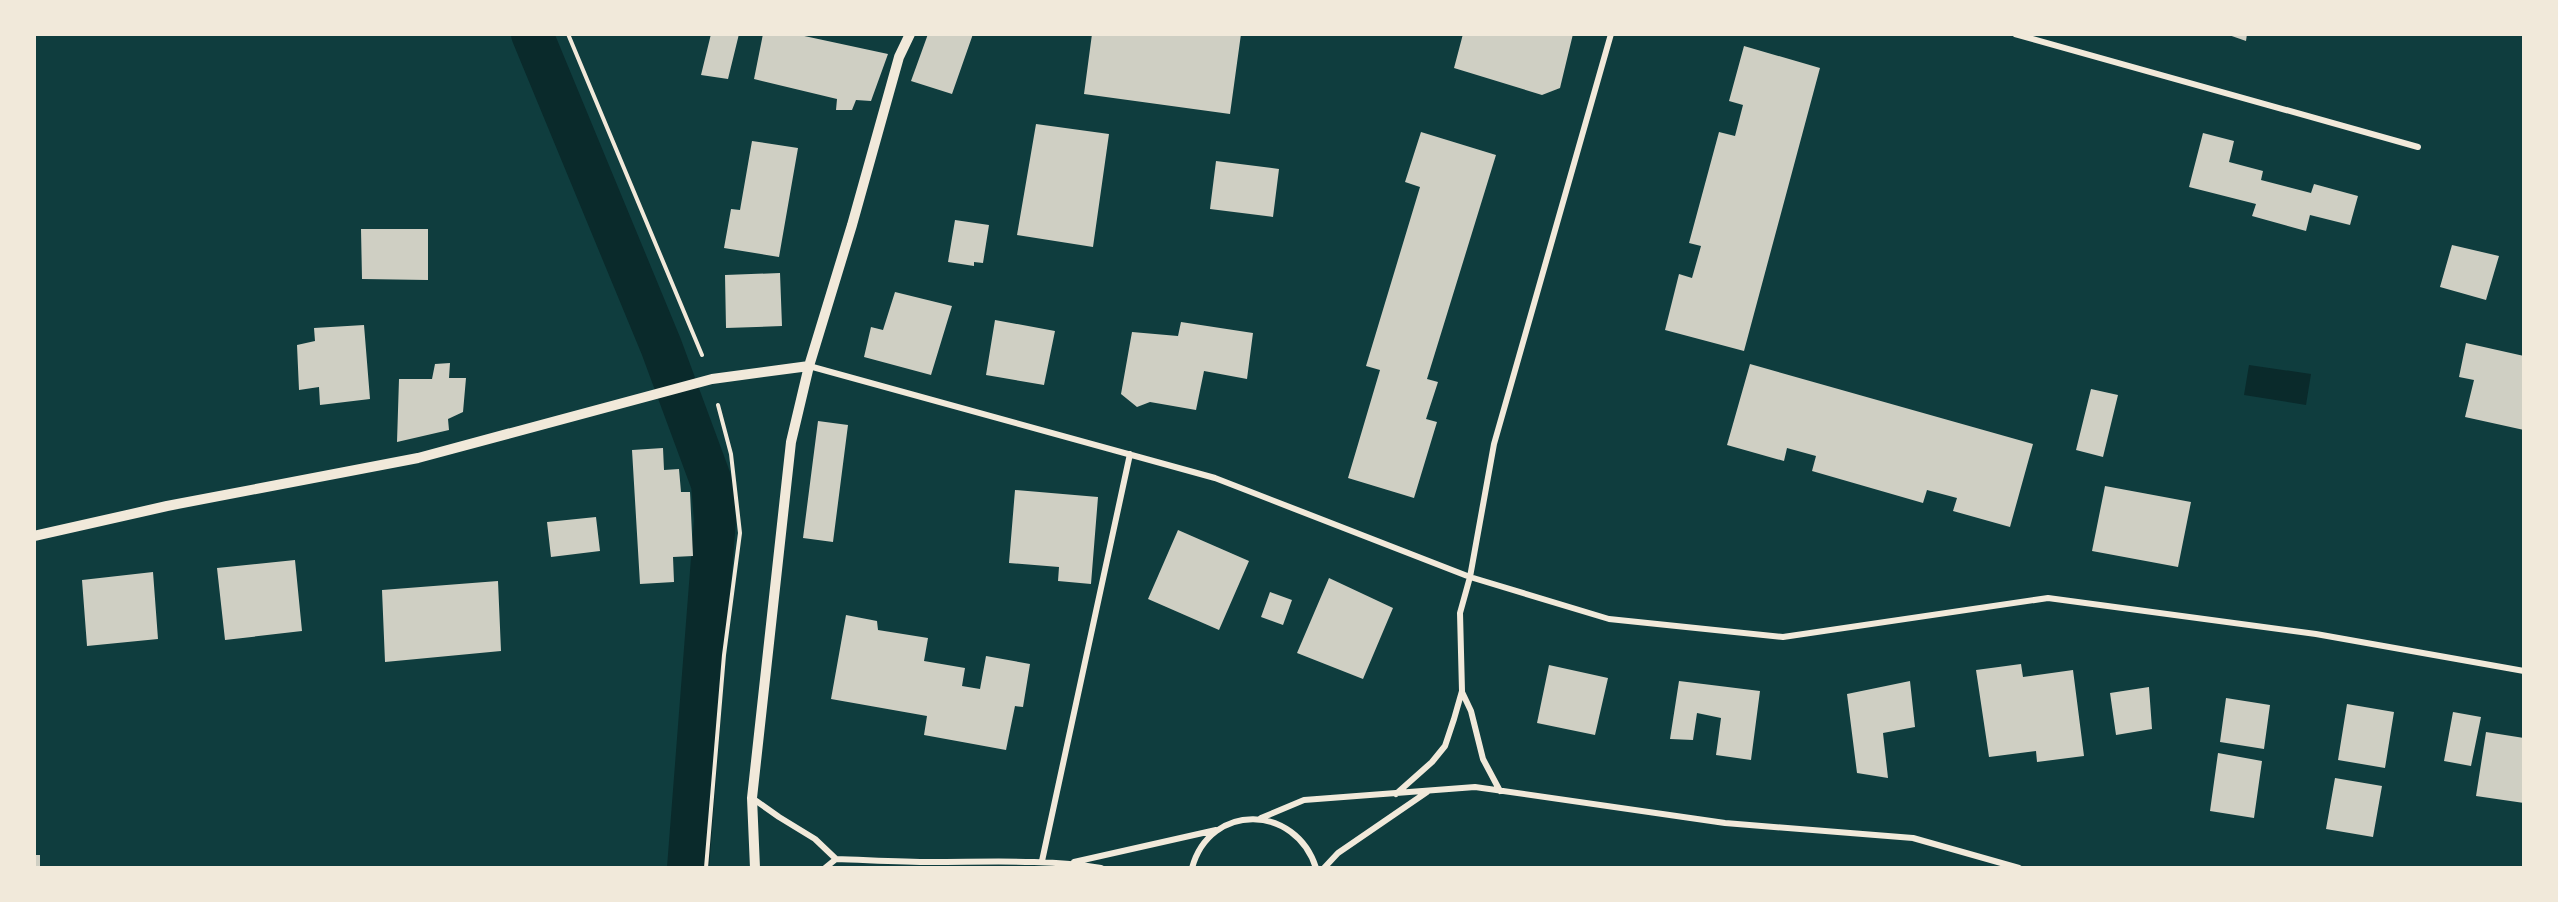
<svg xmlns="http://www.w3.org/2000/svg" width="2558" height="902" font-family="Manrope,sans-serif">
<rect width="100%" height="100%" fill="#0f3d3e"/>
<path fill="#0a2a2b" d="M2249,365L2311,374L2306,405L2244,395Z"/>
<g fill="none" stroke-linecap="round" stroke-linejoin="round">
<path stroke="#0a2a2b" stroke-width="42" d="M532,34L661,346L712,484L715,520L688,868"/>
</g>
<path fill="#cfcfc3" d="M711,34H739L728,79L701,75Z
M763,34H795L888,54L871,101L856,100L852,110H836L837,99L754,79Z
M928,34H973L952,94L911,81Z
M1092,34H1241L1230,114L1084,94Z
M1463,34H1573L1560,88L1542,95L1454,68Z
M2226,34H2247L2246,41Z
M1744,46L1820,68L1744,351L1665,330L1679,274L1692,278L1701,246L1689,243L1719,132L1735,136L1743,105L1729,101Z
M1036,124L1109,134L1093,247L1017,235Z
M1421,132L1496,155L1427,379L1438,382L1426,419L1437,422L1414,498L1348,478L1380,370L1366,366L1420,187L1405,182Z
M2203,133L2234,141L2229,162L2263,171L2261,180L2311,193L2314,184L2358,196L2350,225L2310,215L2306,231L2252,216L2256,204L2189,187Z
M752,141L798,148L779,257L724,248L731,209L740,210Z
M1216,161L1279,169L1273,217L1210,209Z
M955,220L989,225L983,263L974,262V266L948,262Z
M361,229H428V280L362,279Z
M2452,245L2499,256L2486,300L2440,287Z
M780,273L782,326L726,328L725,275Z
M895,292L952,306L931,375L864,357L871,327L883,330Z
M995,320L1055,331L1044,385L986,375Z
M1181,322L1253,333L1247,379L1204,371L1196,410L1150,402L1137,407L1121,394L1132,332L1178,336Z
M364,325L370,399L320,405L319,387L299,390L297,345L315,341L314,328Z
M2466,343L2524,356V430L2465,417L2474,380L2459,377Z
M450,363L449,378H466L463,412L448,419L449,430L397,442L399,379H432L435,364Z
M1750,364L2033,444L2010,527L1953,511L1957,498L1927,490L1923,503L1812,471L1816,456L1787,448L1784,461L1727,445Z
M2091,389L2118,395L2103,457L2076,450Z
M818,421L848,425L833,542L803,538Z
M663,448L664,470L679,469L681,492H690L693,556L673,557L674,582L640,584L632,450Z
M2105,486L2191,502L2178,567L2092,551Z
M1015,490L1098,497L1091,584L1058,581L1059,567L1009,563Z
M596,517L600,551L551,557L547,522Z
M1178,530L1249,561L1219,630L1148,599Z
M295,560L302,631L225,640L217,568Z
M153,572L158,639L87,646L82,580Z
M1329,578L1393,608L1363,679L1297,653Z
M498,581L501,651L385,662L382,590Z
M1270,592L1292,600L1283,625L1261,617Z
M846,615L877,621L878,630L928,638L924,661L965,668L962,686L980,689L986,656L1030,664L1023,707L1015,706L1006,750L924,735L927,716L831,699Z
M2021,664L2023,677L2073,670L2084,756L2037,762L2036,751L1989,757L1976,670Z
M1549,665L1608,678L1595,735L1537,723Z
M1679,681L1760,691L1751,760L1716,755L1721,718L1697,713L1693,740L1670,739Z
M1910,681L1915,727L1883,733L1888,778L1857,773L1847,694Z
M2149,687L2152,729L2116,735L2110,693Z
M2226,698L2270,705L2264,749L2220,742Z
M2347,704L2394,712L2385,768L2338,760Z
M2453,712L2481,717L2471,766L2444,761Z
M2486,732L2524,738V803L2476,796Z
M2218,753L2262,761L2254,818L2210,811Z
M2335,778L2382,786L2373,837L2326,829Z
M34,855H40V868H34Z"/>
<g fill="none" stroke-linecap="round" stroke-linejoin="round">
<path stroke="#f1e9da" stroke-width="4" d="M568,34L702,355
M706,868L724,655L740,533L731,454L718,405"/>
<path stroke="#f1e9da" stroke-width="6" d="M2015,34L2418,147
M809,366L1215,478L1470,577L1609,619L1783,637L2048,598L2316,634L2524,671
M1462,692L1471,711L1483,759L1500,791
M1396,794L1432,762L1445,746L1454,719L1462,691L1460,613L1470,577L1494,444L1611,34
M752,798L779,817L815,839L836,859C868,860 900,862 932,862C989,862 1046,859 1101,868
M1261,818L1304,800L1475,787L1725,823L1913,838L2019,868
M1042,861L1130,454
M1074,862L1216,830
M825,868L836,859
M1192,868C1210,802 1296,804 1316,868
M1324,868L1338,853L1427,792"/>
<path stroke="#f1e9da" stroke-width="10" d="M34,536L167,506L418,458L712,379L809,366
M755,868L752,798L791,442L809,366L852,225L899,57L910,34"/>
</g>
<rect width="2558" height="902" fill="none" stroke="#f1e9da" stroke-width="72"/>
</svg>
